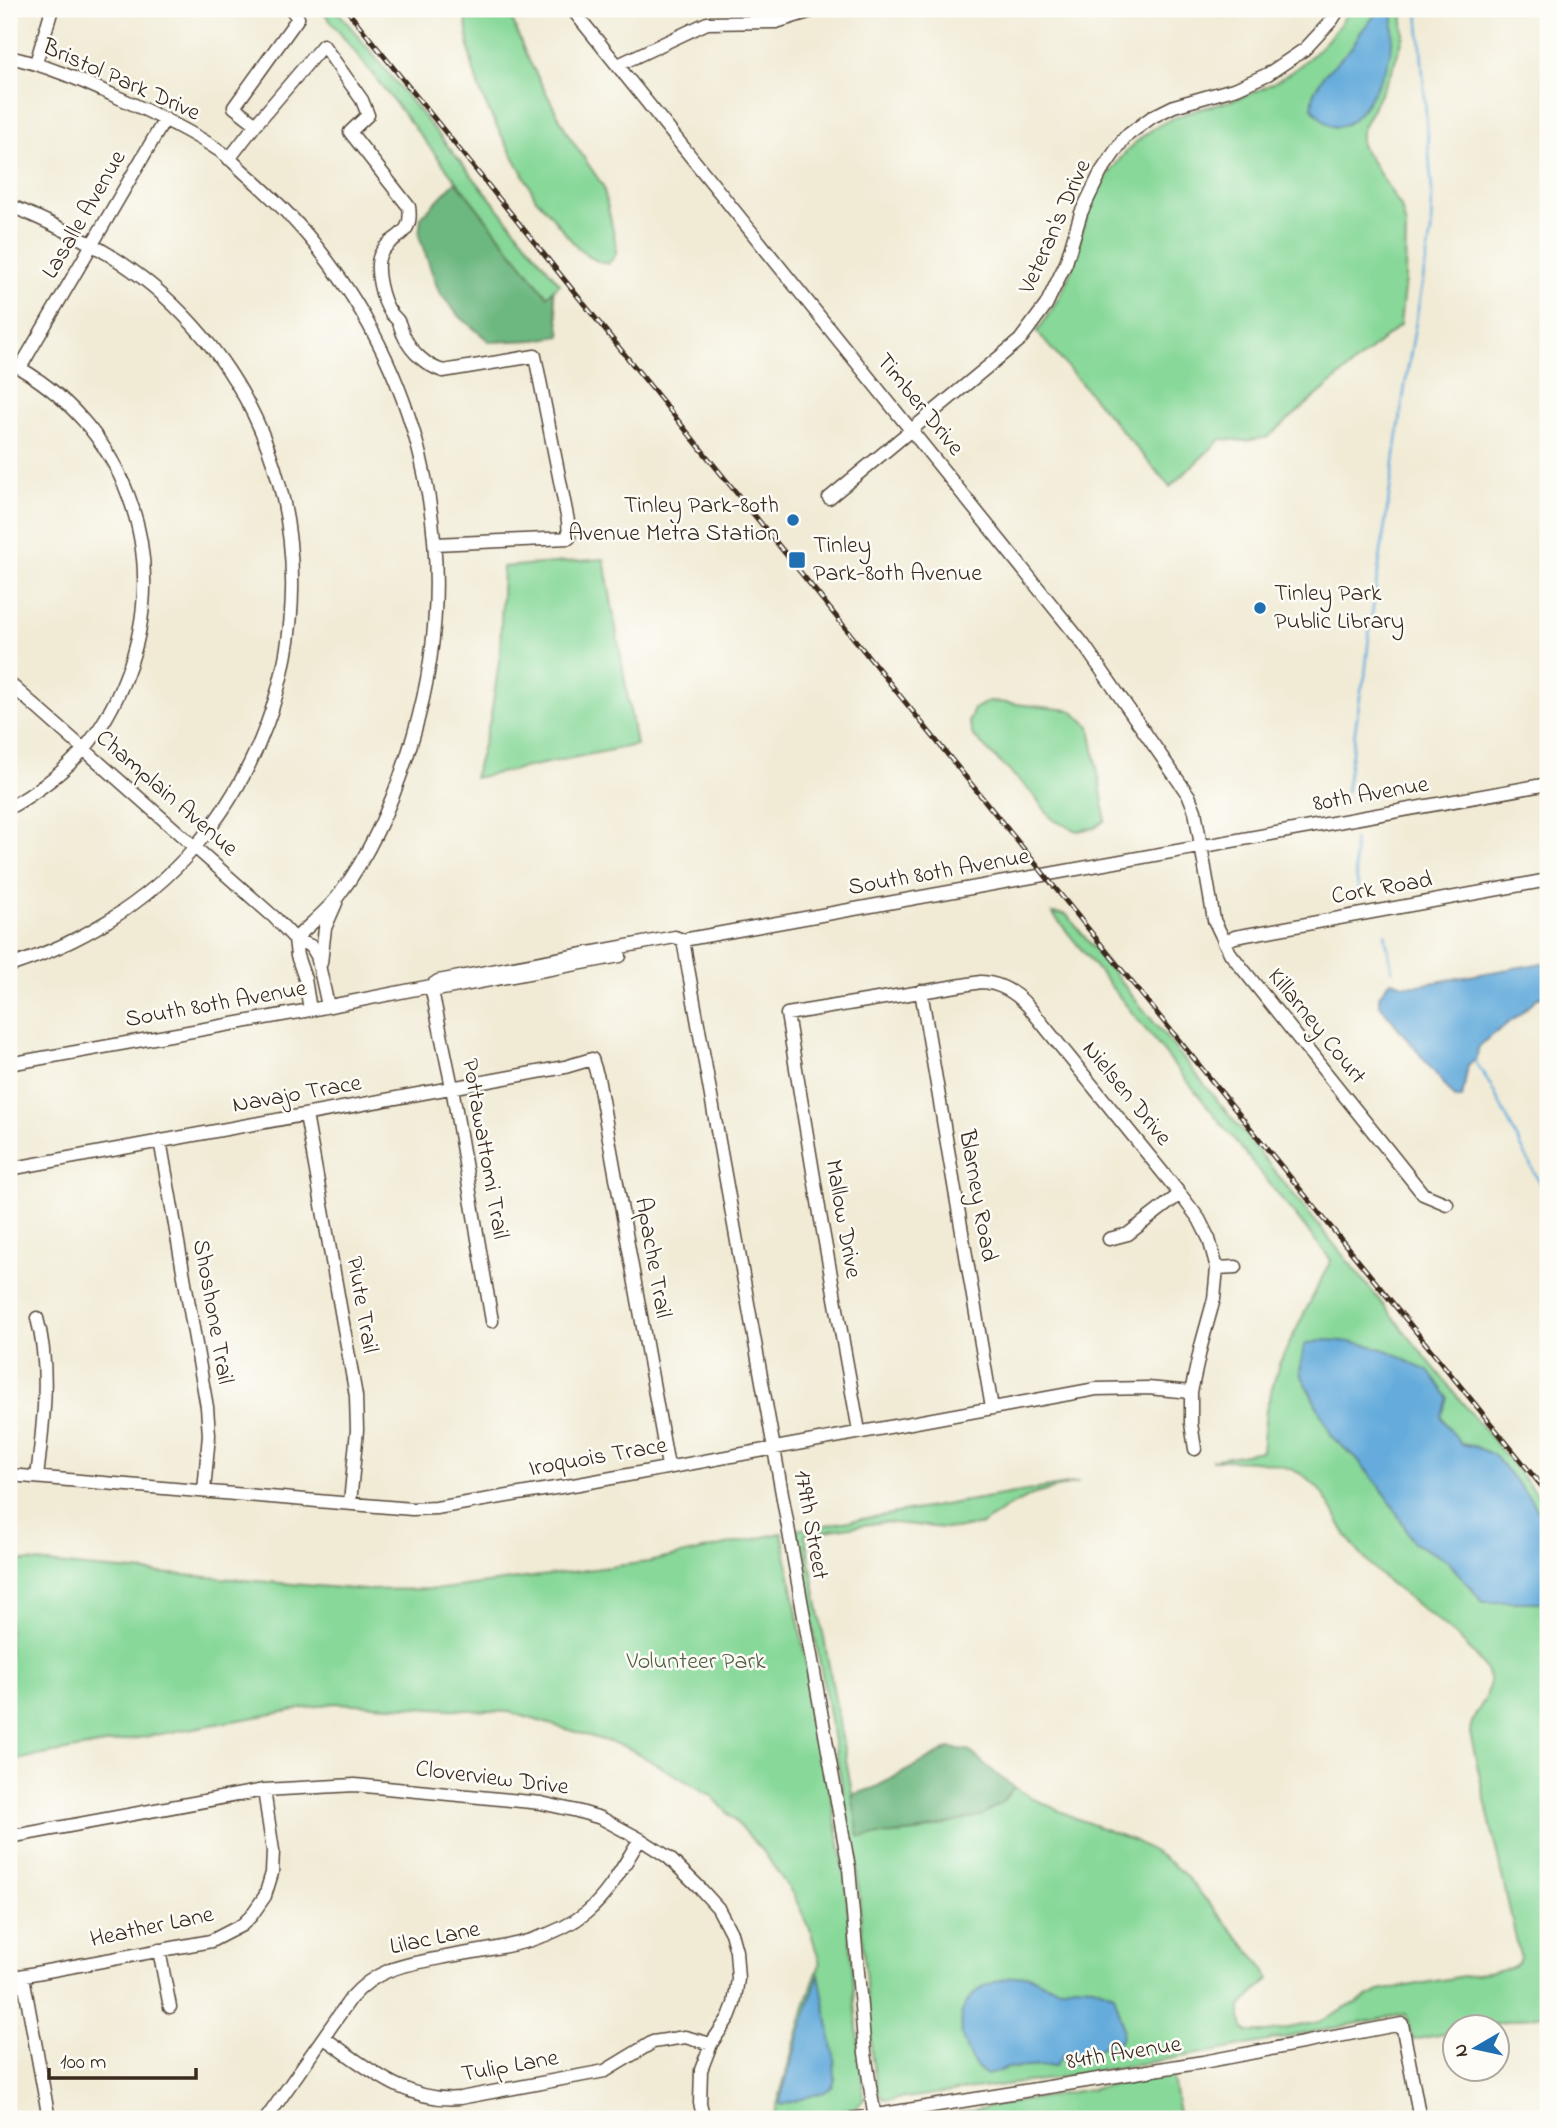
<svg xmlns="http://www.w3.org/2000/svg" width="1557" height="2128" font-family="'Indie Flower',sans-serif">
<rect width="100%" height="100%" fill="#fdfcf7"/>
<filter id="ink" filterUnits="userSpaceOnUse"><feTurbulence type="fractalNoise" baseFrequency=".0143" numOctaves="2"/><feDisplacementMap in="SourceGraphic" scale="14" xChannelSelector="R" yChannelSelector="G"/><feConvolveMatrix kernelMatrix="1 2 1 2 8 2 1 2 1" color-interpolation-filters="sRGB"/></filter>
<filter id="wash" filterUnits="userSpaceOnUse"><feTurbulence type="fractalNoise" baseFrequency=".00686" numOctaves="4" result="noise"/><feDisplacementMap in="SourceGraphic" scale="28" xChannelSelector="R" yChannelSelector="G"/><feGaussianBlur stdDeviation="1.57" result="paint"/><feColorMatrix in="noise" values="0 0 0 0 0 0 0 0 0 0 0 0 0 0 0 0 0 1.4 0 .05"/><feComposite in="paint" operator="in"/></filter>
<g filter="url(#wash)">
<rect width="100%" height="100%" fill="#f1ebd5"/>
<path fill="#87d899" stroke="#61815c" stroke-width="2" d="M321,9H336L560,284L547,296Z
M466,9H508L526,55L569,136L603,186L616,244V254L608,264C575,259 560,220 536,199C520,165 498,133 483,98C472,71 466,38 466,9Z
M1350,9H1402L1404,35L1392,70L1361,132V145L1401,207L1406,226L1405,279L1400,325L1268,437L1246,441L1221,439L1170,487L1037,332C1049,314 1061,296 1069,276C1075,263 1078,249 1081,235C1091,200 1108,169 1134,144C1165,115 1192,112 1230,101C1281,86 1323,54 1350,9Z
M604,559L636,745L474,778L491,716L500,655L503,567Z
M989,701L1070,710L1090,726L1103,802L1105,820L1096,827L1078,831L1053,820L1030,791L973,736L969,721L974,709Z
M1052,913L1066,914L1548,1508V1526L1529,1497L1476,1447L1461,1444L1441,1417L1429,1371L1417,1368L1391,1352L1300,1372L1333,1438L1358,1460L1387,1496L1414,1543L1447,1560L1483,1602H1548V2014L1484,2026H1456L1455,2032L1412,2040L1406,2014L1216,2051L1050,2079L889,2100L883,2099L878,2091L872,2059L857,1870L796,1530L1079,1482L1032,1495L1006,1508L983,1524L955,1529L883,1522L805,1534L860,1837L916,1832L982,1815L1002,1802L1014,1787L1032,1798L1073,1817L1135,1841L1164,1858L1184,1874L1265,1969L1269,1979L1241,2006V2020L1243,2028L1249,2032H1268L1319,2022L1379,1991L1504,1969C1513,1967 1519,1966 1520,1956L1470,1733C1470,1713 1492,1700 1489,1679C1484,1650 1409,1600 1386,1580C1375,1570 1362,1557 1353,1545C1336,1522 1329,1493 1304,1476C1279,1459 1240,1460 1211,1460L1262,1451L1266,1410L1279,1364L1331,1260Z
M782,1533L845,1871L857,2027L864,2099L857,2107L786,2119H773L807,1999L820,1964L810,1929L794,1896L763,1851L712,1796L626,1747L509,1712L334,1703L9,1761V1559L85,1567L365,1590L442,1589L648,1562Z
M1172,2074L1180,2119H924Z"/>
<path fill="#6db881" stroke="#547150" stroke-width="2" d="M456,181L547,296L553,290L561,336L535,340L490,342L459,316L439,292L419,236L421,217Z
M949,1748L968,1750L1001,1778L1014,1787L1002,1802L982,1815L916,1832L859,1837L852,1795L874,1788Z"/>
<path fill="#65acdc" stroke="#506b7d" stroke-width="2" d="M1380,9H1392C1394,25 1393,42 1389,58C1384,77 1355,134 1332,126C1324,123 1317,114 1312,108L1314,92L1324,75L1352,47L1360,33Z
M1548,962V992L1535,1000L1519,1015L1482,1043L1478,1049L1476,1062L1473,1061L1468,1065L1462,1098L1456,1099L1379,1004V996L1389,982L1393,981L1403,985H1419Z
M1323,1340C1345,1340 1368,1344 1389,1351C1403,1357 1414,1367 1429,1371L1448,1398L1441,1417L1461,1444L1476,1447L1494,1455L1529,1497L1548,1526V1602H1483L1447,1560L1414,1543L1387,1496L1358,1460L1333,1438L1300,1372L1304,1345Z
M819,1974L834,2054L835,2080L832,2087L824,2092L781,2105L780,2103L781,2097L809,2003Z
M1028,1975L1043,1983L1059,1988L1075,1985L1093,1986L1114,1994C1118,2010 1127,2027 1120,2042L1106,2044L1077,2063H1071L1067,2054L1062,2057L1055,2066H1049L1008,2068L987,2075C973,2066 968,2056 963,2040C950,1996 991,1978 1028,1975Z"/>
<g fill="none" stroke-linecap="round" stroke-linejoin="round">
<path stroke="#65acdc" stroke-width="2.5" d="M1346,792L1361,690L1365,677L1369,635L1405,386L1431,232L1432,192L1418,9
M1354,840L1355,871L1359,890
M1385,934L1392,970
M1475,1061L1491,1086L1548,1200"/>
</g>
</g>
<g filter="url(#ink)">
<g fill="none" stroke-linecap="round" stroke-linejoin="round">
<defs>
<path id="minor" d="M291,9L298,18L234,107L256,124L323,45L362,100L368,115L350,132L409,207C414,239 390,233 380,255C374,269 382,301 391,313C393,316 396,318 398,321C401,326 401,331 404,336C411,352 427,366 443,371L535,356L568,521L569,538L435,544
M572,9L1084,645L1189,796L1195,811L1214,920L1230,953L1423,1194L1447,1204
M9,57C46,65 80,80 115,96C151,112 187,129 220,151C229,157 237,166 245,173C270,195 292,216 313,242C426,382 465,563 413,737C397,791 374,849 339,895C327,911 309,925 295,939
M36,63L52,9
M618,65L707,23L776,22L818,9
M229,159L256,124
M9,205C82,236 139,265 193,325C328,474 322,698 194,848C146,904 79,944 9,966
M9,362C124,423 174,554 126,676C116,702 103,727 84,749C62,774 37,792 9,808
M20,368L165,119
M829,498L1020,340L1046,305L1066,263L1081,213L1101,172L1125,137L1152,117L1174,106L1237,88L1268,74L1305,49L1332,20L1339,9
M9,683L275,918L295,939L311,946L317,956L328,1006
M295,939L297,956L305,979L310,1010
M683,940L849,1868L865,2053L875,2119
M1224,942L1235,937L1548,880
M321,963L325,928L336,903
M431,986L452,1087L492,1321
M431,986L437,990L620,956
M921,991L992,1408
M9,1064L310,1010L431,986L438,981L675,937L683,940L1548,784
M306,1115L356,1396L357,1430L350,1503
M160,1140L207,1407L209,1435L204,1491
M9,1169L565,1067L592,1059L598,1078L668,1466
M1109,1239L1128,1234L1180,1194
M1217,1268L1236,1267
M859,1431L821,1220L787,1014L981,982C1000,983 1015,992 1028,1006L1180,1194L1199,1219L1209,1239L1217,1268L1214,1299L1201,1346L1191,1392V1423L1195,1449
M9,1475L412,1509L436,1508L579,1484L1096,1389L1148,1388L1191,1392
M37,1477C43,1426 51,1368 37,1318
M9,1837L264,1790L355,1785L541,1803L577,1811L601,1818L640,1839L668,1857L698,1886L718,1908L731,1933L736,1951L738,1979L734,2004L729,2017L711,2044L701,2070L700,2103L704,2119
M159,1950L170,2007
M23,1976L49,2119
M9,1978L211,1941L242,1925L251,1916L265,1896L272,1873L273,1851L264,1790
M324,2038C366,2066 405,2103 460,2098L605,2071L653,2042L685,2037L711,2044
M266,2119L351,1998C377,1968 404,1965 441,1958C491,1948 546,1945 587,1912C610,1893 624,1864 640,1839
M852,2119L1203,2062L1402,2024L1420,2119"/>
</defs>
<use href="#minor" stroke="#564739" stroke-width="15"/>
<use href="#minor" stroke="#fff" stroke-width="12"/>
<defs>
<path id="rail" d="M346,9L1060,894L1548,1494"/>
</defs>
<use href="#rail" stroke="#3b2a1e" stroke-width="5"/>
<use href="#rail" stroke="#fdfcf7" stroke-width="2.5" stroke-dasharray="8" stroke-linecap="butt"/>
</g>
</g>
<g fill="#1f6fb2" stroke="#fdfcf7" stroke-width="2.5">
<circle cx="793" cy="520" r="7"/>
<rect x="788" y="551" width="18" height="18" rx="3.5"/>
<circle cx="1260" cy="608" r="7"/>
</g>
<g text-anchor="middle" dominant-baseline="central" stroke-width="5" stroke-linejoin="round" paint-order="stroke">
<g font-size="24" fill="#3b2a1e" stroke="#fdfcf7">
<text transform="translate(121 81) rotate(24)">Bristol Park Drive</text>
<text transform="translate(85 215) rotate(-60)">Lasalle Avenue</text>
<text transform="translate(1056 227) rotate(-66)">Veteran's Drive</text>
<text transform="translate(919 405) rotate(51)">Timber Drive</text>
<text transform="translate(166 794) rotate(41)">Champlain Avenue</text>
<text transform="translate(1371 795) rotate(-10)">80th Avenue</text>
<text transform="translate(939 873) rotate(-10)">South 80th Avenue</text>
<text transform="translate(1382 889) rotate(-10)">Cork Road</text>
<text transform="translate(216 1005) rotate(-10)">South 80th Avenue</text>
<text transform="translate(1316 1027) rotate(51)">Killarney Court</text>
<text transform="translate(1126 1094) rotate(51)">Nielsen Drive</text>
<text transform="translate(297 1095) rotate(-10)">Navajo Trace</text>
<text transform="translate(484 1149) rotate(80)">Pottawattomi Trail</text>
<text transform="translate(977 1196) rotate(80)">Blarney Road</text>
<text transform="translate(842 1219) rotate(80)">Mallow Drive</text>
<text transform="translate(652 1258) rotate(80)">Apache Trail</text>
<text transform="translate(361 1305) rotate(80)">Piute Trail</text>
<text transform="translate(212 1312) rotate(80)">Shoshone Trail</text>
<text transform="translate(598 1458) rotate(-10)">Iroquois Trace</text>
<text transform="translate(810 1525) rotate(80)">179th Street</text>
<text transform="translate(492 1779) rotate(7)">Cloverview Drive</text>
<text transform="translate(152 1928) rotate(-12)">Heather Lane</text>
<text transform="translate(435 1939) rotate(-12)">Lilac Lane</text>
<text transform="translate(1124 2054) rotate(-9)">84th Avenue</text>
<text transform="translate(510 2067) rotate(-10)">Tulip Lane</text>
</g>
<g font-size="24" fill="#3b2a1e" stroke="#fdfcf7" text-anchor="start">
<text x="779" y="506" text-anchor="end">Tinley Park-80th<tspan x="779" dy="28">Avenue Metra Station</tspan></text>
<text x="813" y="546">Tinley<tspan x="813" dy="28">Park-80th Avenue</tspan></text>
<text x="1274" y="594">Tinley Park<tspan x="1274" dy="28">Public Library</tspan></text>
</g>
<g font-size="24" fill="#525e43" stroke="#fdfcf7">
<text x="696" y="1662">Volunteer Park</text>
</g>
</g>
<rect width="1557" height="2128" fill="none" stroke="#fdfcf7" stroke-width="35"/>
<g transform="translate(1476 2048) rotate(261)"><circle r="33" fill="#fdfcf7" stroke="#afa8a0" stroke-width="2"/>
<path d="M0-5L12 26L0 18L-12 26Z" fill="#1f6fb2"/>
<text y="-10" font-size="19" font-weight="bold" text-anchor="middle" fill="#3b2a1e">N</text>
</g>
<path d="M49 2068v10h147v-10" fill="none" stroke="#3b2a1e" stroke-width="3.5"/>
<text x="60" y="2068" font-size="21" fill="#3b2a1e" stroke="#fdfcf7" stroke-width="5" paint-order="stroke">100 m</text>
</svg>
